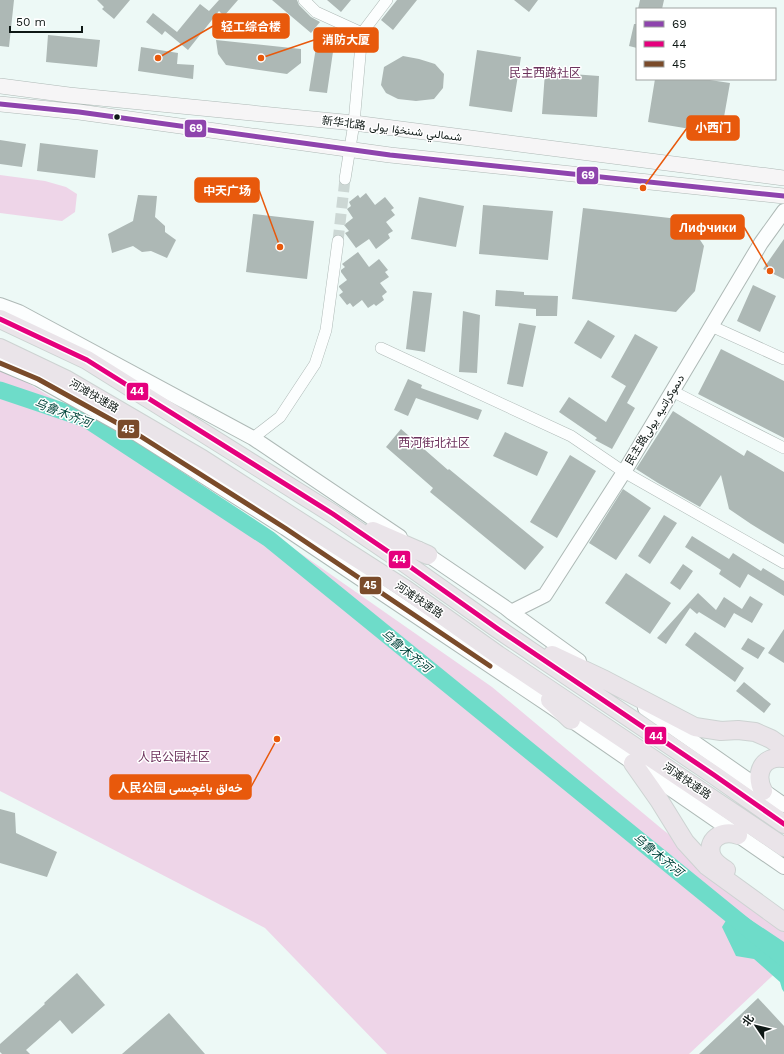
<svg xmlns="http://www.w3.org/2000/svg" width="784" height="1054" font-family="'Work Sans',Vazirmatn,'Noto Sans SC',sans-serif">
<rect width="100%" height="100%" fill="#edf9f6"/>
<path fill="#eed5e8" d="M0,175L45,181L66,187L77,194L75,212L62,221L0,213Z
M0,369L10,372L257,523L492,687L662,829L784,925V965L689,1054H387L265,928L0,791Z"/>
<path fill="#6edcc9" d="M736,910L784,942V992L782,989L780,982L754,959L736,956L722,927L730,914Z"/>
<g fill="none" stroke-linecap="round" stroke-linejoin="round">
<path stroke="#6edcc9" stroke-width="17" d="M0,390L86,419L269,539L784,958"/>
</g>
<path fill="#adb8b5" d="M0,0H14L9,47L0,46Z
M97,0H130L114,19L102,9L104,7Z
M219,0H238L224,16L219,11L188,50L165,31L162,35L146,22L153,13L177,32L200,4L209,11Z
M272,0H297L299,5L311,17L320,22L311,33Z
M327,0H351L341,12Z
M397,0H417L393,30L381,20Z
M514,0H538L529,12Z
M640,0H664L662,9H638Z
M634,24H637V48L629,46Z
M48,35L100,40L97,67L46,62Z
M318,35L335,38L327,93L309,91Z
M216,40L301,49V63L287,74L226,65L218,54Z
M141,47L178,53L177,64L194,65L193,79L138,71Z
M477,50L521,57L512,112L469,106Z
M403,56L419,59L435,64L444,74L443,88L434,99L416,101L398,99L386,93L381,85L384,67Z
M545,72L599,76L597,117L542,114Z
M655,79H703L730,83L721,134L648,122Z
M0,140L26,144L22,167L0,164Z
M40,143L98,150L95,178L37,171Z
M366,193L375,205L385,197L394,208L391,210L395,215L386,222L393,231L388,234L390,238L376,249L369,239L356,248L345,233L349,231L344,225L353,218L347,209L351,206L349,202L358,195L360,198Z
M138,195L157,196L155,217L165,226V232L176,240L167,258L151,251L142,252L133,246L112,253L108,234L133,221Z
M419,197L464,206L456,247L411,239Z
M483,205L553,211L548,260L479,254Z
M583,208L687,220L704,246L695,291L676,312L572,299Z
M253,214L314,221L307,279L246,272Z
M784,239V279L763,269Z
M358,252L369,267L379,259L388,270L385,272L389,277L380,283L387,292L382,296L384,300L376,306L374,304L368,308L362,300L353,307L350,303L347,305L339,295L343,292L339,287V286L347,280L341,272V270L345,267L342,264Z
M753,285L776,296L760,332L737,321Z
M496,290L524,292V295L558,296L557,316H536V309L495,306Z
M413,291L432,293L425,352L406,349Z
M463,311L480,315L477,373L459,372Z
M588,320L615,336L601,359L574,343Z
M519,323L536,326L523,387L507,384Z
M635,334L658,347L627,403L635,408L612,449L595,440L597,438L559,412L569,397L606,422L626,386L611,377Z
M721,349L784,381V438L698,394Z
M408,379L422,385L421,388L482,410L478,420L416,398L408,416L394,410Z
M673,411L744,456L747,450L784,472V544L751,524L729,509L721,475L700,507L658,483L636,469Z
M401,429L448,470L449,469L544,547L525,570L430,492L433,488L386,447Z
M505,432L548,452L537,476L493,456Z
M570,455L596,471L557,538L530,522Z
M623,489L651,508L616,560L589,543Z
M664,515L677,523L650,564L638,556Z
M692,536L729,559L733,553L761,571L763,568L784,581V596L748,574L740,588L719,574L721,570L685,547Z
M683,564L693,571L680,590L670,583Z
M626,573L671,603L650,634L605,603Z
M698,593L716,610L724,597L742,609L750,596L763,604L752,623L734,613L725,628L699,612L697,614L690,608L666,644L657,638Z
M784,629V663L768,653Z
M695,632L744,668L735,682L685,645Z
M748,638L765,648L758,659L741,649Z
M744,682L771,704L764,713L736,691Z
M0,809L15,813L16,833L57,852L47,877L0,863Z
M77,973L105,1005L72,1034L60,1020L26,1050L30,1054H2L0,1052V1044L45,1004L44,1003Z
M758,998L784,1026V1054H699Z
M169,1013L205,1054H122Z"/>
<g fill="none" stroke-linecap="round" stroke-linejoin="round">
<path stroke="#ccd7d4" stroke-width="11" stroke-dasharray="11 5.5" stroke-linecap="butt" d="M338,241L345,179"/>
<defs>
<path id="minor" d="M304,0L316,12L362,33
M345,179L354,123L362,33L387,0
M711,326L784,359
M381,348L571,436L624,472L784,563
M672,391L784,448
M253,438L280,417L315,364L326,330L338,241"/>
<path id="tertiary" d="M0,305L19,312L253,438L400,537
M0,363L38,379L137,434L285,528L571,720L784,867
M419,549L506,608L511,612L579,661
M511,612L545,595L624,472L761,243L784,211
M645,708L784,805"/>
<path id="secondary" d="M0,86L69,95L354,123L784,178
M0,104L79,112L390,155L784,196"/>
<path id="trunk" d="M0,319L87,360L333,514L402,561L498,629L714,775L784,824
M0,348L65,379L202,459L405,589L498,655L784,847
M373,531L428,555
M552,655L605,680L695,727L721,731L738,730L755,732L771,739L784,748
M550,700L571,720
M633,763L659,800L685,842L707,866L784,922
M763,791C754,773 763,755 784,758
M726,870C721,867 715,863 712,857C705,840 722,829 738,835"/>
</defs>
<use href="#minor" stroke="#aeb9b6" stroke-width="12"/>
<use href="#tertiary" stroke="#aeb9b6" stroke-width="16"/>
<use href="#secondary" stroke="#aeb9b6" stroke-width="16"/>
<use href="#trunk" stroke="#cdd3d2" stroke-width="20"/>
<use href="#minor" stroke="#fcfefe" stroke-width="11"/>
<use href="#tertiary" stroke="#fcfefe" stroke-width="14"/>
<use href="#secondary" stroke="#f6f5f6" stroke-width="15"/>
<use href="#trunk" stroke="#eae4e9" stroke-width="18"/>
<defs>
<path id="bus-1" d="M0,104L79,112L390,155L784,196"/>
<path id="bus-2" d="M0,319L87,360L333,514L402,561L498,629L714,775L784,824"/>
<path id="bus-3" d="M0,363L38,379L137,434L285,528L490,666"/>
</defs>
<use href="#bus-1" stroke="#fff" stroke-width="8"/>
<use href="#bus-2" stroke="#fff" stroke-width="8"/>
<use href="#bus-3" stroke="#fff" stroke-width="8"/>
<use href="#bus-1" stroke="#8e44ad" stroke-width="5"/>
<use href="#bus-2" stroke="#e5007d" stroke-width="5"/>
<use href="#bus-3" stroke="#7a4b2a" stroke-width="5"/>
</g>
<circle fill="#0e1815" stroke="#fff" stroke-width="1.5" cx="117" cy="117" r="3.5"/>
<g text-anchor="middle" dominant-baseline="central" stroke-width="3" stroke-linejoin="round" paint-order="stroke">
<g font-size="11" fill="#0e1815" stroke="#fff">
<text transform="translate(392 129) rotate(7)">新华北路 شىمالىي شىنخۇا يولى</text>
<text transform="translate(94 396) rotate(30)">河滩快速路</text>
<text transform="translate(655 420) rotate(-59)">民主路دىموكراتىيە يولى</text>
<text transform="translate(419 600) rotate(34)">河滩快速路</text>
<text transform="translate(687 781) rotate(34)">河滩快速路</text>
</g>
<g font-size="12" fill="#6c325c" stroke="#fff">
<text x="545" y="73">民主西路社区</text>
<text x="434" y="443">西河街北社区</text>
<text x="174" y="757">人民公园社区</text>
</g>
<g font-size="12" font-style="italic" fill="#02453b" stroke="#fff">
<text transform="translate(63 413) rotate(21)">乌鲁木齐河</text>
<text transform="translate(406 651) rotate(39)">乌鲁木齐河</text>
<text transform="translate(658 855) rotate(39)">乌鲁木齐河</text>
</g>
</g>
<path fill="none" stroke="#e8590c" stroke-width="1.5" d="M158 58L213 26M261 58L314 40M643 188L687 128M280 247L259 190M770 271L744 227M277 739L251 787"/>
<g fill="#e8590c" stroke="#fff" stroke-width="1.5">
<circle cx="158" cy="58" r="4"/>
<circle cx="261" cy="58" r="4"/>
<circle cx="643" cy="188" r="4"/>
<circle cx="280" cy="247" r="4"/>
<circle cx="770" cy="271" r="4"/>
<circle cx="277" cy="739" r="4"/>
</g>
<g fill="#e8590c" stroke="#e8590c" stroke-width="1.5">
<rect x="213" y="14" width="76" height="24" rx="4"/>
<rect x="314" y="28" width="64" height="24" rx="4"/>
<rect x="687" y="116" width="52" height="24" rx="4"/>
<rect x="195" y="178" width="64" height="24" rx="4"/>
<rect x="671" y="215" width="73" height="24" rx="4"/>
<rect x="110" y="775" width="141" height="24" rx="4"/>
</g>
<g font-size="12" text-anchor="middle" font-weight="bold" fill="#fff">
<text x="251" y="31">轻工综合楼</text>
<text x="346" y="44">消防大厦</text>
<text x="713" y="132">小西门</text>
<text x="227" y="195">中天广场</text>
<text x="708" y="232">Лифчики</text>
<text x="180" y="792">人民公园 خەلق باغچىسى</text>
</g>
<g stroke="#fff" stroke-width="1.5">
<rect x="184" y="119" width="23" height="19" rx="4" fill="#8e44ad"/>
<rect x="576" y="166" width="23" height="19" rx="4" fill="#8e44ad"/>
<rect x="126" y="382" width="23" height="19" rx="4" fill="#e5007d"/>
<rect x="117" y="419" width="23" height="20" rx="4" fill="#7a4b2a"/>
<rect x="388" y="550" width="23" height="19" rx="4" fill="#e5007d"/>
<rect x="359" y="576" width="23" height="19" rx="4" fill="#7a4b2a"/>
<rect x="644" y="726" width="23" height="19" rx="4" fill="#e5007d"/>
</g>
<g font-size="11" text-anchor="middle" font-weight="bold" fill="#fff">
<text x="196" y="132">69</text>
<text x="588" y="179">69</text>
<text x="137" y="395">44</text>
<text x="128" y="433">45</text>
<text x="399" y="563">44</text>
<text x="370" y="589">45</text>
<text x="656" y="740">44</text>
</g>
<rect x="636" y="8" width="140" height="72" fill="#ffffff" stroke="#9fa3a1"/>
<rect x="644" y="21" width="20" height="6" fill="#8e44ad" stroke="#9fa3a1"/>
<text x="672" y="28" font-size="12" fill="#0e1815">69</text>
<rect x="644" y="41" width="20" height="6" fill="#e5007d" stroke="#9fa3a1"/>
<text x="672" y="48" font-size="12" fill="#0e1815">44</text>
<rect x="644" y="61" width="20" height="6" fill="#7a4b2a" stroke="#9fa3a1"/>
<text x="672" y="68" font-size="12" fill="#0e1815">45</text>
<g transform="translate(756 1026) rotate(305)" stroke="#ffffff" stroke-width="3" paint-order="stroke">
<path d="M0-3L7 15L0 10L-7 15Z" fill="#0e1815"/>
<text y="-6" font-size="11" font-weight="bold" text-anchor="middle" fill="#0e1815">北</text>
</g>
<path d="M10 26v6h72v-6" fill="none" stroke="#0e1815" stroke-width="2"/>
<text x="16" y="26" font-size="12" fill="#0e1815" stroke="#ffffff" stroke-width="3" paint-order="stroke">50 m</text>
</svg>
